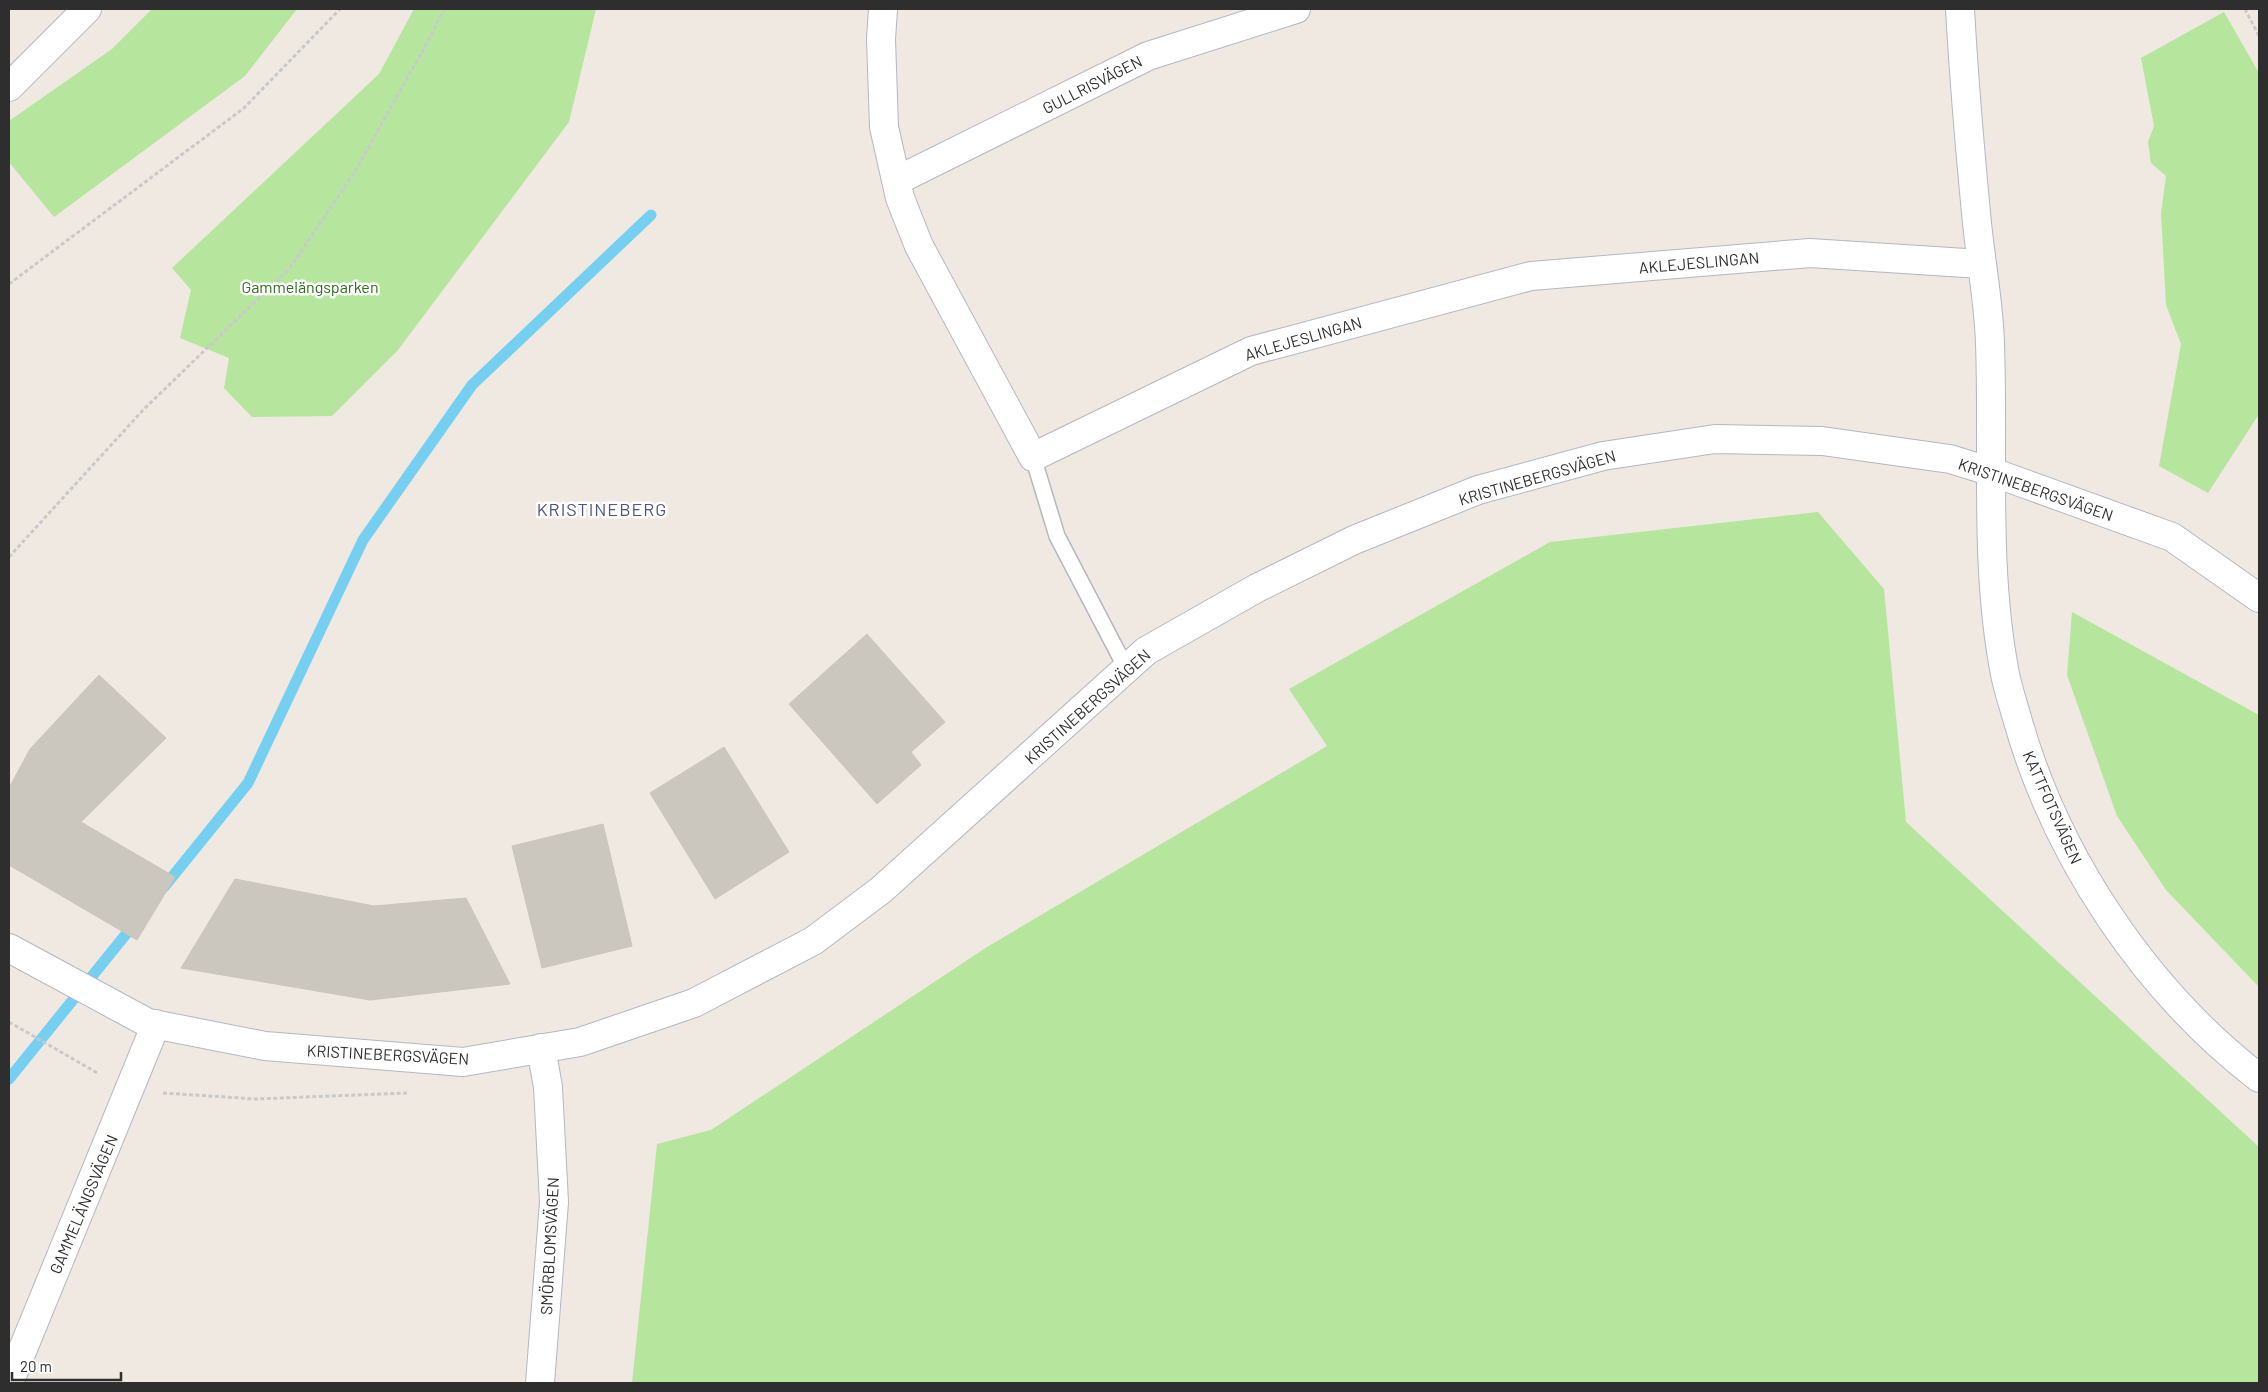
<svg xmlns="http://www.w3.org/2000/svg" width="2268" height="1392" font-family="Barlow,sans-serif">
<rect width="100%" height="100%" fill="#efe9e1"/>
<path fill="#b6e59e" d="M152,9H297L245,76L54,217L9,162V121L112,49Z
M414,9H596L569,122L398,350L332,416L252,417L224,388L229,358L180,338L191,290L172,268L379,74Z
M2224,12L2259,73V414L2208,493L2159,466L2181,344L2166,305L2161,213L2166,176L2151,163L2148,142L2154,126L2141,58Z
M1818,512L1884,589L1906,822L2259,1147V1383H632L657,1144L711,1130L987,947L1327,746L1289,689L1550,542Z
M2072,612L2259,715V987L2166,890L2117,816L2067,675Z"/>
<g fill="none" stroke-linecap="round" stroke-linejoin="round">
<path stroke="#75cff0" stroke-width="11" d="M164,887L248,783L363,540L472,385L651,215
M9,1079L135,923"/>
</g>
<path fill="#cbc7bf" stroke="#cbc5ba" d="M867,634L945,722L911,752L921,765L877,804L789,704Z
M99,675L166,738L81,822L175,877L137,940L9,865V788L30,749Z
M724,747L789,852L715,899L650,793Z
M603,824L632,946L542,968L512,846Z
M235,879L374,906L466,898L510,984L370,1000L181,968Z"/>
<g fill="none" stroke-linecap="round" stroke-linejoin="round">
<defs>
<path id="service" d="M1033,457L1057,536L1127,670"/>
<path id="minor" d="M883,9L881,39L884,127L900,198L919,246L1033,457L1251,351L1531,276L1810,253L1981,264
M1960,9C1964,80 1970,151 1977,223C1981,263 1989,304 1990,344C1994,453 1984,566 2005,674C2008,689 2013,704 2017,718C2056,857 2145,990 2259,1078
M9,87L87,9
M896,181L1148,56L1296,9
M9,948L148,1023L265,1046L463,1062L580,1042L694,1003L813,941L881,890L1146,651L1257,588L1354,540L1478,490L1603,456L1715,439L1822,441L1950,459L1992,472L2172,537L2259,598
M9,1383L156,1024
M540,1383L554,1202L548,1087L541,1048"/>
</defs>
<use href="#service" stroke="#b4b7c1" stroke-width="18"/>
<use href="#minor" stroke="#b4b7c1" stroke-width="30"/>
<path stroke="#c9c9c9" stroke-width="3" stroke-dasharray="4 2.5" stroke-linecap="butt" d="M2245,9L2259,36
M9,284L244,108L340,9
M9,557L144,409L290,268L354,173L427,43L444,9
M9,1022L99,1074
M163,1093L256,1099L407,1093"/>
<use href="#service" stroke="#fff" stroke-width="15"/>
<use href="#minor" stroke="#fff" stroke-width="28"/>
</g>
<g text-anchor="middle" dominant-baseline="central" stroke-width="5" stroke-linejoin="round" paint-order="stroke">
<g font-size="16" fill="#2e2e2e" stroke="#fff">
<text transform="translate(1092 84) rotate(-27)">GULLRISVÄGEN</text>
<text transform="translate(1699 262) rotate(-5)">AKLEJESLINGAN</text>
<text transform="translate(1303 338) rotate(-16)">AKLEJESLINGAN</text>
<text transform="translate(1537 477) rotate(-16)">KRISTINEBERGSVÄGEN</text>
<text transform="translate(2036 489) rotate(19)">KRISTINEBERGSVÄGEN</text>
<text transform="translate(1087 706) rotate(-42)">KRISTINEBERGSVÄGEN</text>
<text transform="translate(2053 807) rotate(66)">KATTFOTSVÄGEN</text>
<text transform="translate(388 1054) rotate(3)">KRISTINEBERGSVÄGEN</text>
<text transform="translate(83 1204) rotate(-67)">GAMMELÄNGSVÄGEN</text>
<text transform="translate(549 1246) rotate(-87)">SMÖRBLOMSVÄGEN</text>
</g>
<g font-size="16" fill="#2c6e1b" stroke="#fff">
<text x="310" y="286">Gammelängsparken</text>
</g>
<g font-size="18" letter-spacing="1" fill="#4d5680" stroke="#fff">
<text x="602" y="509">KRISTINEBERG</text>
</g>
</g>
<rect width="2268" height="1392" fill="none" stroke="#2e2e2e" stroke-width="20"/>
<path d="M12 1372v8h109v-8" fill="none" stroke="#2e2e2e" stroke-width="2.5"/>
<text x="20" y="1372" font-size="15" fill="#2e2e2e" stroke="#ffffff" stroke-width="4" paint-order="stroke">20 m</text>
</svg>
